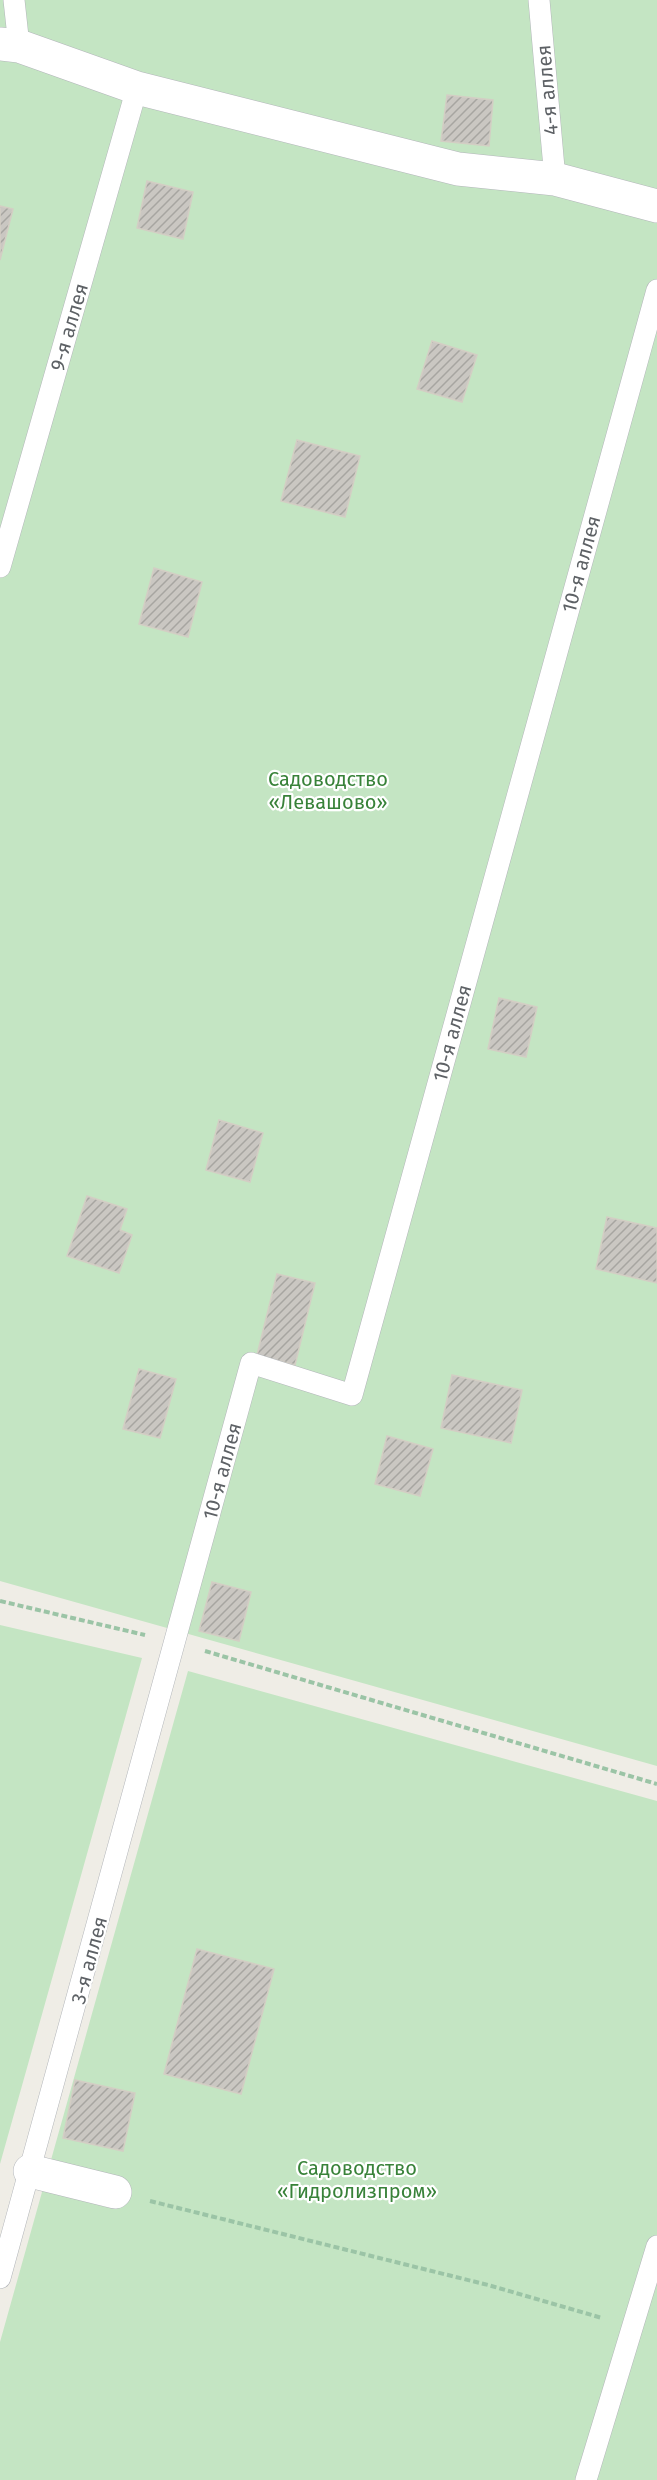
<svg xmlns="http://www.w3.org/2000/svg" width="657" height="2480" font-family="'Fira Sans',sans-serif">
<defs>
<pattern id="building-hatch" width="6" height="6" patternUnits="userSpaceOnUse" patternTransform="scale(1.5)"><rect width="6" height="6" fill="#cac7c2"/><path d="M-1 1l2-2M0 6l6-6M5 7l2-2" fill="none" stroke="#a7a5a1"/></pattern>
</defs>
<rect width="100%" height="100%" fill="#efede6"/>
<path fill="#c4e5c3" d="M0,0H657V1766L0,1581Z
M0,1625L142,1658L0,2164Z
M188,1671L657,1801V2480H0V2342Z"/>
<path fill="url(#building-hatch)" stroke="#d3cec4" stroke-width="1.5" d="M447,95L493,100L489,146L441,141Z
M147,181L193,192L183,239L137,228Z
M0,206L13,209L0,260Z
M432,341L477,355L462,402L417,389Z
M297,440L360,456L345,517L281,501Z
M154,568L202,582L188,637L139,624Z
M499,998L537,1007L526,1057L488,1049Z
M219,1120L263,1133L250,1182L206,1170Z
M87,1196L127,1209L120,1230L132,1235L119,1273L67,1256Z
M607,1217L657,1228V1283L596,1269Z
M277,1274L315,1283L295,1365L257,1355Z
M139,1369L176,1379L160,1438L123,1429Z
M452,1375L522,1390L511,1443L441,1428Z
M387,1436L433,1449L420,1496L375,1484Z
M212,1582L251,1592L239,1641L199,1631Z
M197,1949L274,1969L241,2094L164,2074Z
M75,2080L135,2093L123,2151L63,2138Z"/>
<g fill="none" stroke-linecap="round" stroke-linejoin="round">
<defs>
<path id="lane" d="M14,0L19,46
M539,0L555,179
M0,567L137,88
M0,2278L251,1363L352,1395L657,290
M586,2480L657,2246"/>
<path id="street" d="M0,44L19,46L137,88L458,169L555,179L657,206
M30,2171L115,2192"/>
</defs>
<use href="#lane" stroke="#b3b6ba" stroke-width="22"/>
<use href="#street" stroke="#b3b6ba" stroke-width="34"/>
<path stroke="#9bc4a6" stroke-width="4" stroke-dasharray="6 3" stroke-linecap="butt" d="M0,1601L145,1635
M205,1651L657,1784
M150,2201L488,2285L602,2318"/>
<use href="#lane" stroke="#fff" stroke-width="21"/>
<use href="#street" stroke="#fff" stroke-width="33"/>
</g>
<g text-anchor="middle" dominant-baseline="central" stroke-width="4.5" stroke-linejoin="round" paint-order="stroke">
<g font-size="20" fill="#5d6165" stroke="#fff">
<text transform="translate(547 90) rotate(-95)">4-я аллея</text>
<text transform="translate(69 327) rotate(-74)">9-я аллея</text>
<text transform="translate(581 564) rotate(-75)">10-я аллея</text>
<text transform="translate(452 1033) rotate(-75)">10-я аллея</text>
<text transform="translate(222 1471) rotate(-75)">10-я аллея</text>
<text transform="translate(89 1960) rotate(-75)">3-я аллея</text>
</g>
<g font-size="20" fill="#388239" stroke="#fff">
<text x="328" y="779">Садоводство<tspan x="328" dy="23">«Левашово»</tspan></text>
<text x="357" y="2168">Садоводство<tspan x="357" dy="23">«Гидролизпром»</tspan></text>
</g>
</g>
</svg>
